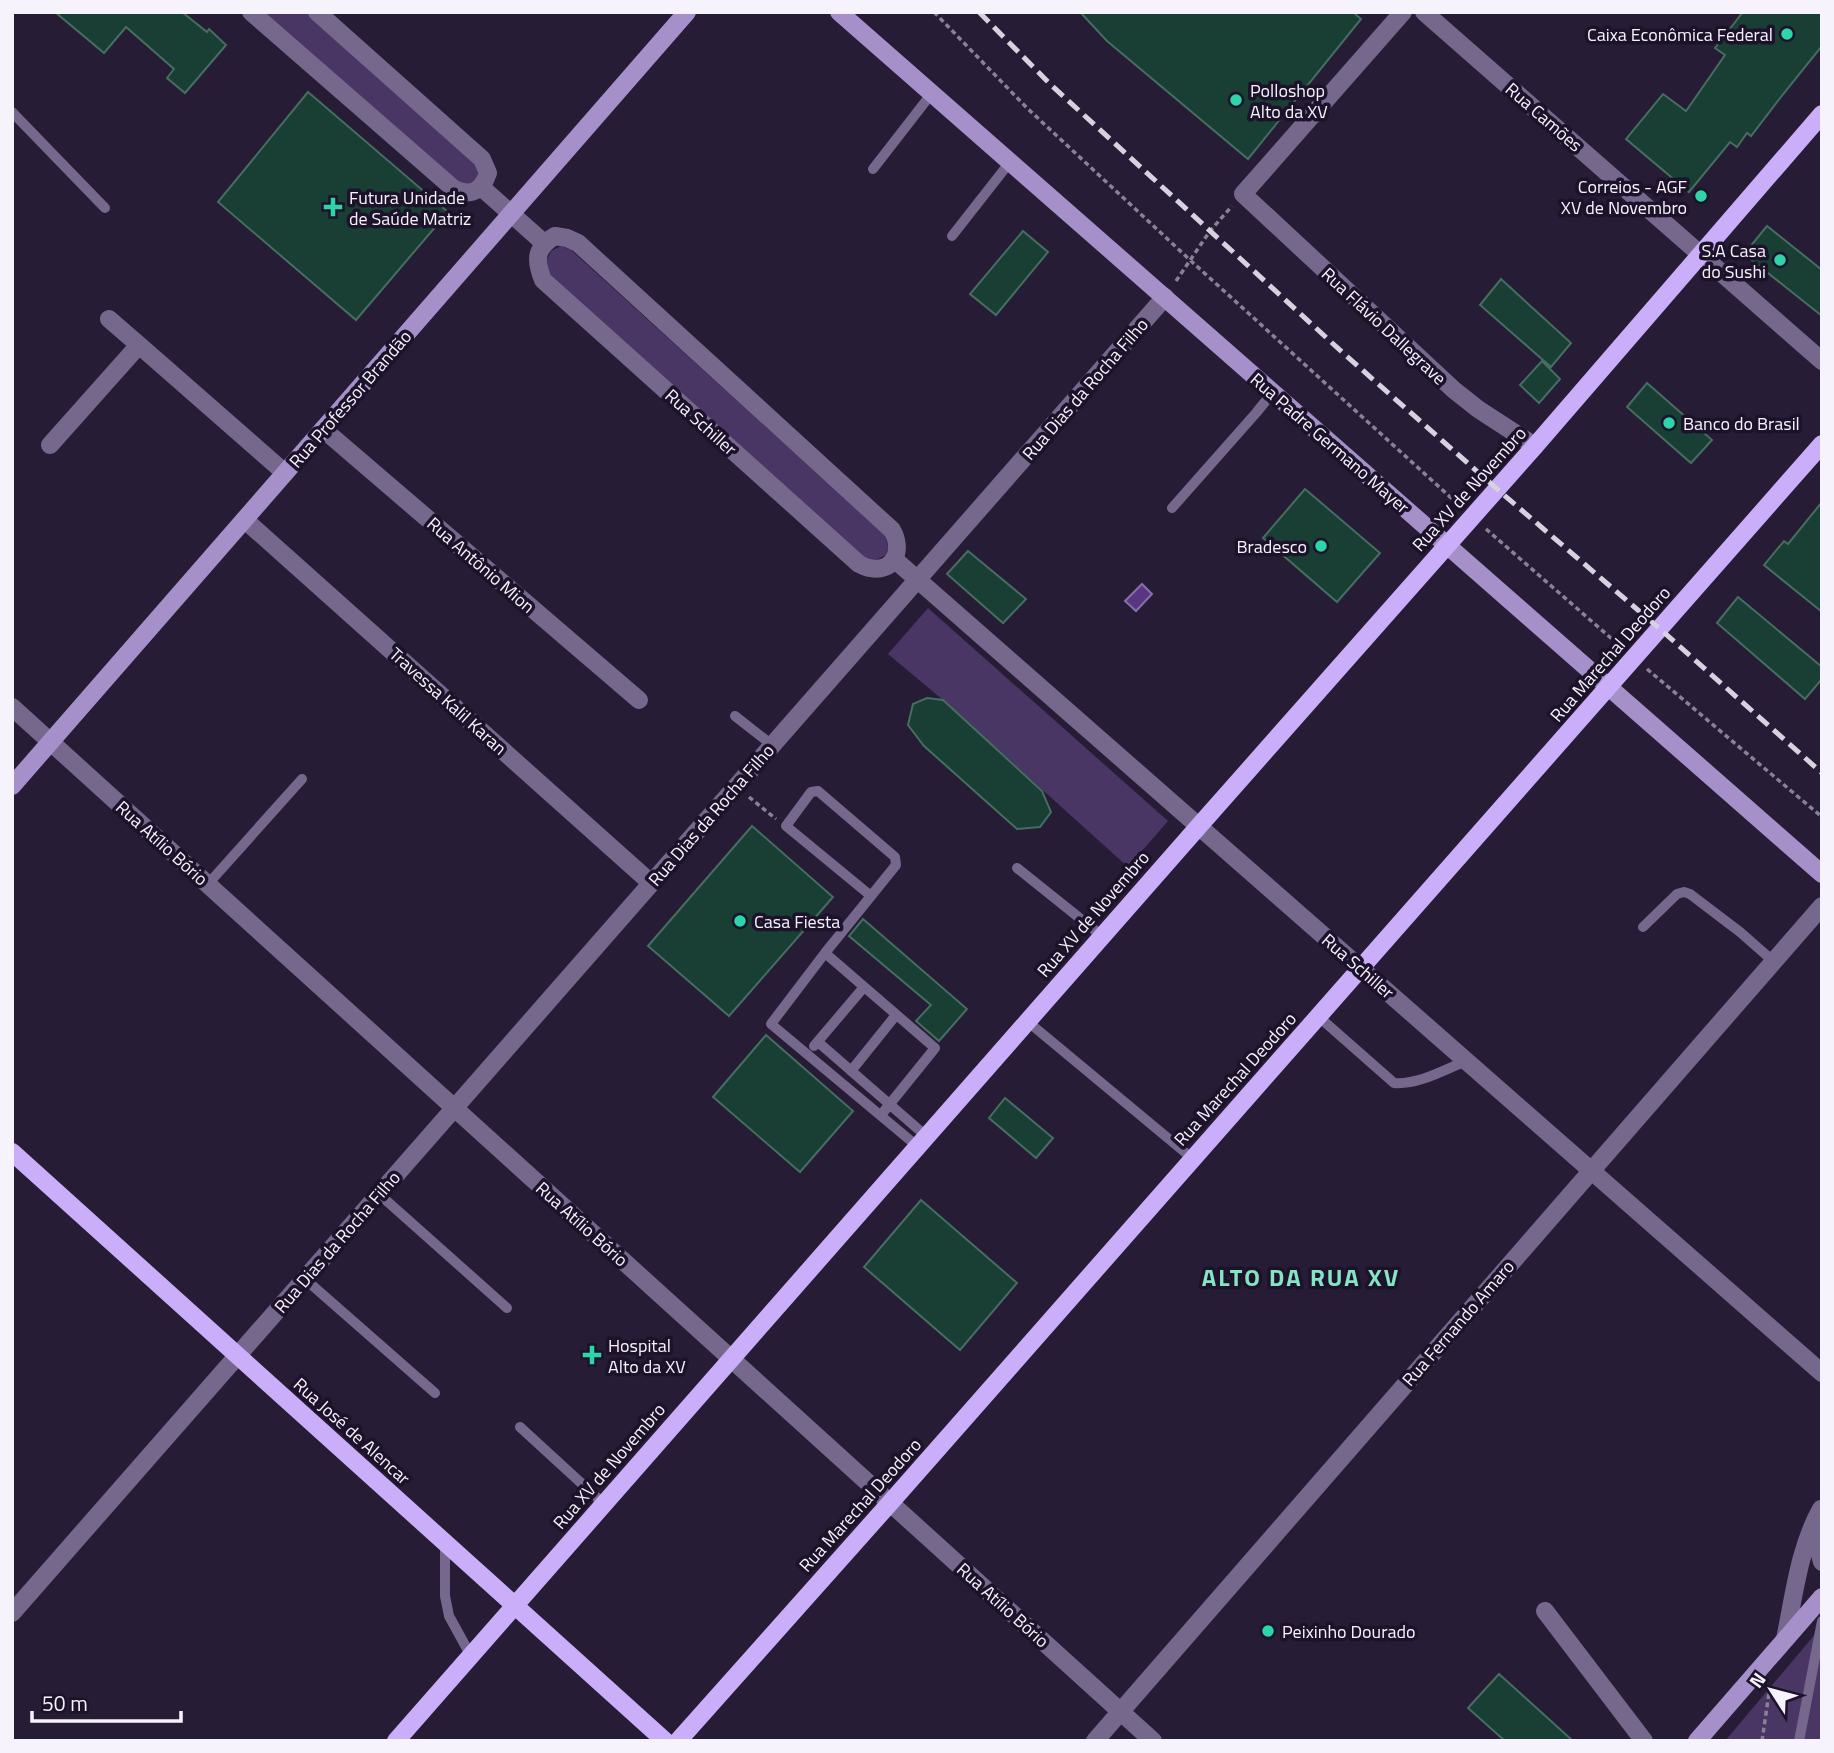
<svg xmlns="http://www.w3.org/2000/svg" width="1834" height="1753" font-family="'Titillium Web',sans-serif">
<rect width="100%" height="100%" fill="#261c35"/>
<path fill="#493665" d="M263,12H307L478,163L480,173L475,181L466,185L459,183Z
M561,246L571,250L885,535L888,547L886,555L876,560H864L549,273L547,260L551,251Z
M928,608L1168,821L1128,867L943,700L888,654Z
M1822,1626V1741H1725Z"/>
<path fill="#583684" stroke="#876fa8" stroke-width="2" d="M1142,584L1152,594L1136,611L1125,601Z"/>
<path fill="#193e33" stroke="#476d60" stroke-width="2" d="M55,12H182L207,32L209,29L226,45L185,93L167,78L174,69L126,27L104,53Z
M1080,12H1353L1361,19L1248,159L1107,41Z
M1743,12H1822V46L1784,93L1751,136L1747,133L1737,147L1730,142L1689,192L1626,139L1663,94L1686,111L1725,55L1715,48Z
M308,92L448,212L356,320L218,202Z
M1767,226L1822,270V316L1744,254Z
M1023,231L1048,252L996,315L970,294Z
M1501,279L1571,343L1551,367L1480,305Z
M1542,361L1560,379L1539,403L1520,385Z
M1647,383L1712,440L1691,463L1627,407Z
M1305,489L1380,553L1337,602L1263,538Z
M1822,502V612L1764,565L1784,541L1788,544Z
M968,551L1026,599L1003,623L947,574Z
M1738,597L1822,667V679L1805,699L1717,623Z
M927,698L943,700L1042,791L1051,812L1040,827L1017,829L924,746L908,725L913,704Z
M752,826L833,897L729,1016L648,946Z
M863,919L967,1009L939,1041L916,1021L931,1005L849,936Z
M766,1035L853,1111L800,1172L713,1097Z
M1005,1098L1053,1138L1036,1158L989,1118Z
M921,1200L1017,1283L960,1350L864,1267Z
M1499,1674L1573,1741H1505L1468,1708Z"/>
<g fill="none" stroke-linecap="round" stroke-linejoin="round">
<path stroke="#898294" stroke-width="3.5" stroke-dasharray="5 3.5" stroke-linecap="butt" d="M934,12L1027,108L1190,260L1459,505
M1176,281L1210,231L1232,206
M1486,529L1620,646
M1647,669L1822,817
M749,797L776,819
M1762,1741L1770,1686"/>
<path stroke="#75688c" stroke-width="10" d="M12,112L105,208
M873,169L932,93
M952,236L1010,162
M1172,508L1256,413L1273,392
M735,716L772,745
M1017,868L1102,936
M208,884L302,779
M871,896L896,865L895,857L818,791L811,792L786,826L871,896L825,953L771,1024L917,1146
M1643,927L1677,894L1684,892L1690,894L1740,932L1773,961
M825,953L935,1048L881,1115
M1319,1017L1394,1083C1418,1085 1444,1070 1466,1061
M1027,1021L1193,1159
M818,1042L926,1136
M814,1046L864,987
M851,1071L896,1015
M379,1194L507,1308
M305,1279L435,1393
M520,1427L604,1504
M445,1543V1596L449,1616L471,1656
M1799,1741L1822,1621"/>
<path stroke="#75688c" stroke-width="18" d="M251,12L454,189C471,197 482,191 488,173L482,159L317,12
M1403,12L1243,194L1454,390L1478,409L1535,446
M1424,12L1822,361
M481,187L544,243
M555,236L567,238L578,243L892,530C903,549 895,573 870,568C866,568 862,565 859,564L543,280C535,260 535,248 555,236Z
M109,319L139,345
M323,429L639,700
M50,445L139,345L285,473
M245,520L651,883
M894,559L1822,1373
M12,707L1153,1741
M1820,1524L1818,1546L1822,1562
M1545,1611L1644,1741
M12,1613L1165,297
M1785,1639C1794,1596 1799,1548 1821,1509
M1095,1741L1822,906"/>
<path stroke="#a590c9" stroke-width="18" d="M839,12L1822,874
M12,786L687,12
M1697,1741L1822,1597"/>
<path stroke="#caaef9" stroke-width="18" d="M12,1152L665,1741
M396,1741L1199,826L1535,446L1822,114
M678,1741L890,1503L1822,444"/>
<path stroke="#d6d2df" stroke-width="5" stroke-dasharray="14 7" stroke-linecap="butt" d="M979,12L1049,83L1342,352L1497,489L1660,629L1822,773"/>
</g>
<g fill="#2ed4aa" stroke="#1c132b" stroke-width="2.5">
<circle cx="1787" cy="34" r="7"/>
<circle cx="1236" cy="100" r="7"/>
<circle cx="1701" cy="196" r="7"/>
<path d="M329.5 196.5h7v7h7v7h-7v7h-7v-7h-7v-7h7z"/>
<circle cx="1780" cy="260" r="7"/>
<circle cx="1669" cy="423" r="7"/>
<circle cx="1321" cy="546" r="7"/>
<circle cx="740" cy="921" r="7"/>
<path d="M588.5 1344.5h7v7h7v7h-7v7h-7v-7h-7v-7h7z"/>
<circle cx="1268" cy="1631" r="7"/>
</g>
<g text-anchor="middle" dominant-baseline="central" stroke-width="7" stroke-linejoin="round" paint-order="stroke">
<g font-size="18" fill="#f6f3fd" stroke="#1c132b" text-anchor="start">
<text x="1773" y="34" text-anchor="end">Caixa Econômica Federal</text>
<text x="1250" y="90">Polloshop<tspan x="1250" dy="21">Alto da XV</tspan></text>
<text x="1687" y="186" text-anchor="end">Correios - AGF<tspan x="1687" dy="21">XV de Novembro</tspan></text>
<text x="349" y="197">Futura Unidade<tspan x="349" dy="21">de Saúde Matriz</tspan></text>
<text x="1766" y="250" text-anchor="end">S.A Casa<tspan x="1766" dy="21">do Sushi</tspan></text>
<text x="1683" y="423">Banco do Brasil</text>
<text x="1307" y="546" text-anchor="end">Bradesco</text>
<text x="754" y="921">Casa Fiesta</text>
<text x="608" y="1345">Hospital<tspan x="608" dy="21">Alto da XV</tspan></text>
<text x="1282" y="1631">Peixinho Dourado</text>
</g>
<g font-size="18" fill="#f6f3fd" stroke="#1c132b">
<text transform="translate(1544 117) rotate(41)">Rua Camões</text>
<text transform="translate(1384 326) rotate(43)">Rua Flávio Dallegrave</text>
<text transform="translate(1085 389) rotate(-49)">Rua Dias da Rocha Filho</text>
<text transform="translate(350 399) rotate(-49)">Rua Professor Brandão</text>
<text transform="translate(701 422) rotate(42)">Rua Schiller</text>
<text transform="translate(1330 443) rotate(41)">Rua Padre Germano Mayer</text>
<text transform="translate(1469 489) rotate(-48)">Rua XV de Novembro</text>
<text transform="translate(481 565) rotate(41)">Rua Antônio Mion</text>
<text transform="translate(1610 654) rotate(-49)">Rua Marechal Deodoro</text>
<text transform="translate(448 701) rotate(42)">Travessa Kalil Karan</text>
<text transform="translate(711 815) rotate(-49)">Rua Dias da Rocha Filho</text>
<text transform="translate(162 843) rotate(42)">Rua Atílio Bório</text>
<text transform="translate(1093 914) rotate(-49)">Rua XV de Novembro</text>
<text transform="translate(1358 966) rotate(41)">Rua Schiller</text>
<text transform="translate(1235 1079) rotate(-48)">Rua Marechal Deodoro</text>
<text transform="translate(582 1224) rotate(42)">Rua Atílio Bório</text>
<text transform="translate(337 1242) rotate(-49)">Rua Dias da Rocha Filho</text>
<text transform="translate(1458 1323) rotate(-49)">Rua Fernando Amaro</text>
<text transform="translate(352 1431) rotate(42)">Rua José de Alencar</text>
<text transform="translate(609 1466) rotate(-49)">Rua XV de Novembro</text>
<text transform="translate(860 1505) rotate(-48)">Rua Marechal Deodoro</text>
<text transform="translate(1003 1605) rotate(42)">Rua Atílio Bório</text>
</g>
<g font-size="24" font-weight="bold" letter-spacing="2" fill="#86e4c5" stroke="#1c132b">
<text x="1301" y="1277">ALTO DA RUA XV</text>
</g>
</g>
<rect width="1834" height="1753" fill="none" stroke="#f6f3fd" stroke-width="28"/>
<g transform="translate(1771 1690) rotate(306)" stroke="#1c132b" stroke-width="5" paint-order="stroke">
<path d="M0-5L12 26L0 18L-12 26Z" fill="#f6f3fd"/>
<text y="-10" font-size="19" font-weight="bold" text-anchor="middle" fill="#f6f3fd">N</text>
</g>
<path d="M32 1711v10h149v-10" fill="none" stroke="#f6f3fd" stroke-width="3.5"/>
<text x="42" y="1711" font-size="21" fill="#f6f3fd" stroke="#1c132b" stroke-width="5" paint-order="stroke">50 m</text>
</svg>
